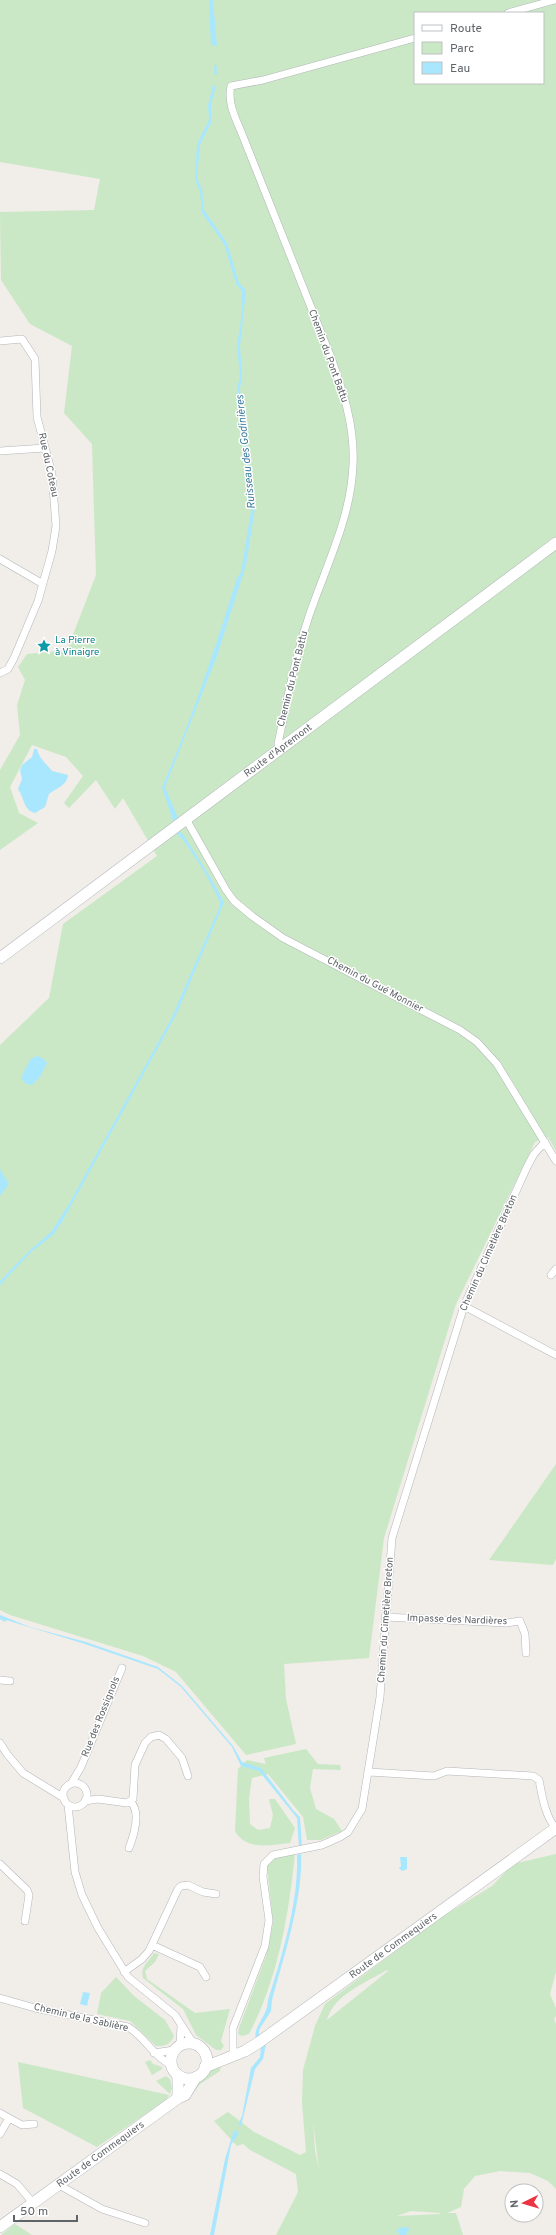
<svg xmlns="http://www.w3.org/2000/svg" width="556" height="2235" font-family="Overpass,sans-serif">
<rect width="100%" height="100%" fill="#f1ede8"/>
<path fill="#cae8c5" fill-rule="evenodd" d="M0,0H556V1151L548,1137L535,1142L456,1304L384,1538L369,1658L284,1664L286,1699L296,1744L246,1755L176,1672L143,1656L10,1615L0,1610V1045L49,998L63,924L157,856L123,798L115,809L96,780L69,808L64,803L83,776L66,757L32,745L10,787L19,813L38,823L0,850V770L20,735L17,705L25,680L18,667L27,654L67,650L96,575L92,444L64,413L72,346L30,324L1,280L0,212L94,210L100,179L0,162ZM415,13H543V83H415Z
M556,1464V1559L553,1565L489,1560Z
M306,1749L318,1764L340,1765L341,1770L313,1769L310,1788L316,1809L334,1819L342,1831L321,1840H307L303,1817L268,1774L252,1778L249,1798L250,1824L258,1830L270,1828L273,1815L269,1799H275L295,1828L290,1843C271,1845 246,1851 235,1831L238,1769L247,1760L266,1764L264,1758Z
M295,1853C289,1914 278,1979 249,2034L242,2036L238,2034L239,2028L266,1956L273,1923L267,1866L272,1859Z
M556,1854V1972L550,1994L556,2008V2016L554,2019L556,2024V2189L548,2181L530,2173L500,2171L475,2176L464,2189L461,2207L447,2213H456L463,2235H276L298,2192L296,2174L250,2150L243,2144L237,2146L214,2121L228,2112L254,2132L300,2155L306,2152L302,2102L303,2070L315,2026L325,2004L437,1920L492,1886L513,1864ZM387,1970L388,1971L327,2020C333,1995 367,1982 387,1970ZM313,2120V2121L319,2170L315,2150ZM411,2211L440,2213V2214L397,2216Z
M154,1953L159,1954L155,1962L145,1971L147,1979L195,2013L230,2009L221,2041L224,2046L221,2050H216L196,2035L183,2009L143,1978C140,1966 148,1963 154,1953Z
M116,1977L134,1996L165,2020L174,2036C170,2045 165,2046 156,2046L130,2021L97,2014L101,1993Z
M150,2060L153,2064L162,2067V2069L152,2075L145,2062Z
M18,2062L169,2095L166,2100L97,2147L23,2108Z
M221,2065L220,2071L200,2084L195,2091L194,2087C199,2078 211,2069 221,2065Z
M166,2076L170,2079L172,2088L170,2094L156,2081Z
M15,2224L32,2235H1Z"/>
<path fill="#a9e7ff" d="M209,0H213L217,46L211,45Z
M213,85L216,86L211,104V123L200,145L197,178L202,189L204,210L227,243L239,283L246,290L240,346L242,376L240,389L255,508L246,565L217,656L165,787L178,818L173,821L162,787C192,719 215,649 237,578L241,572L252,505L237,389L240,376L237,346L242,312V291L236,284L224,244L202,213L200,192L195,179L197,144L209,120L208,105Z
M34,749H37C39,759 47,764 52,771L68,775C67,786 56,788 49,794L45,807L35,813C23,810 25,799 18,789L22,779L20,770L22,765L32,757Z
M179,832L183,834L209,875L224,902L223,905L176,1015L62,1222L53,1235L31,1252L0,1285V1281L30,1250L51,1232L69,1204L172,1017L220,906V902L204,871L184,841L176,833Z
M36,1056L43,1058L47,1063L40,1077L32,1085L26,1084L21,1078L30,1060Z
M0,1169L9,1184L0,1196Z
M0,1615L30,1627L86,1642L158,1667L182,1686L233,1746L242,1762L261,1768L293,1810L300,1817L302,1847H299L297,1818L259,1771L241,1766L232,1747L181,1687L158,1669L82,1643L6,1620L5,1622L0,1619Z
M301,1854C303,1899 284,1956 272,2000L271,2011L259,2030V2036L256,2038C252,2028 268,2016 268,2000C282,1956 299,1901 297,1855Z
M400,1857H407V1869L402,1871L399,1868L401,1866Z
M83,1992L90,1993L87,2006L80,2004Z
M266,2044L263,2059L255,2069L241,2126L238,2125L242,2116L251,2068L260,2057L261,2046Z
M234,2130L239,2133L231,2145L214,2235H210L225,2159Z
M402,2227L410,2228L406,2235H400L396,2230Z"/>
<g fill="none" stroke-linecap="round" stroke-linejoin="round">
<path stroke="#a9e7ff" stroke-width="2.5" d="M215,66L216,74"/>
<defs>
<path id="street" d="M508,13L555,0
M0,341L22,339L35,359L37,417L52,474L56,526L52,551L38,601L14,658L8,669L0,673
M0,451L45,448
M0,559L43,584
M281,749L278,744L280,734C288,695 296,655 309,616C326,566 351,518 353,465C355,426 343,391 330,355L242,134C236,119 227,103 231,86L263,80L415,38
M186,819L226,890L234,901L252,916L283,938L460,1030L477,1042L497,1064L556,1161
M551,1275L556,1269
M464,1306L556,1355
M385,1617L506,1623L520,1621L525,1634L526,1653
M0,1680L10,1681
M0,1743L7,1754L23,1773L64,1798
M369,1772L434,1776L447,1771L533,1776L539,1780C542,1795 545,1817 556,1828
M63 1795a12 12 0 1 1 24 0a12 12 0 1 1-24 0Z
M71,1784L81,1767L122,1668
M85,1801L98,1799L127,1803L133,1799L135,1765L145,1743L151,1737L159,1735L166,1739L182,1758L188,1776
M68,1805L75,1872L82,1895L98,1928L128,1977L175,2015L193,2043
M129,1848C134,1835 141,1813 131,1802
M0,1864L27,1890L29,1895L25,1921
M152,1945L200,1967L206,1977
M124,1972L142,1959L149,1951L178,1889L181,1886L188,1885L203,1892L216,1894
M0,1998L35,2008L128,2027C146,2038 152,2055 172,2066
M180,2045L181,2026
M154,2053L174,2050
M233,2057V2028L265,1946L269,1920L263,1877L264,1864L273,1855L322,1845L340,1837L348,1832L362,1809L380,1697L392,1538L464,1306L527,1167L534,1154L545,1142
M0,2113L9,2118
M0,2134L9,2118L22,2125L34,2124
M0,2174L17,2184L33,2203
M59,2185L102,2209L145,2223"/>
<g id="secondary">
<path id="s1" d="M0,958L556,543"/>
<circle cx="189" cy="2061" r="18"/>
<path id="s2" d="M205,2067L245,2051L258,2043L556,1828"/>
<path d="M178,2075V2098"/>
<path id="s3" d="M0,2227L178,2098L185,2095L196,2077"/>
</g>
</defs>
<use href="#street" stroke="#b3b6ba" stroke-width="8"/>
<use href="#secondary" stroke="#b4b8bc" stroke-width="12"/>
<use href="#street" stroke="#fff" stroke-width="7"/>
<use href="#secondary" stroke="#fff" stroke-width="11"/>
</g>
<defs>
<symbol id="sight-bare" viewBox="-9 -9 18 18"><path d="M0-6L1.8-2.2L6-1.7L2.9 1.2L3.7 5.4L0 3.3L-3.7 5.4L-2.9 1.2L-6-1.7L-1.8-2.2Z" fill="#0f9aa8" stroke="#fff" stroke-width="2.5" paint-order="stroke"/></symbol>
</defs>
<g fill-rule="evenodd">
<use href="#sight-bare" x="34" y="636" width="20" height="20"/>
</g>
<g text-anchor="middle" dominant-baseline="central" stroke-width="3" stroke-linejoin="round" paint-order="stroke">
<g font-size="10" fill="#5f6468" stroke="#fff">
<text transform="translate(328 356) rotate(70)">Chemin du Pont Battu</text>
<text transform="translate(48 465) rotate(78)">Rue du Coteau</text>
<text transform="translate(293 679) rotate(-76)">Chemin du Pont Battu</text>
<text stroke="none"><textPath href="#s1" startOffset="347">Route d'Apremont</textPath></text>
<text transform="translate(375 985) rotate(28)">Chemin du Gué Monnier</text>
<text transform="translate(489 1253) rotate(-66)">Chemin du Cimetière Breton</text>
<text transform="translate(386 1620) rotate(-86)">Chemin du Cimetière Breton</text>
<text transform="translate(457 1620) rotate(2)">Impasse des Nardières</text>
<text transform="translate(101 1717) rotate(-68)">Rue des Rossignols</text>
<text stroke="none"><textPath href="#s2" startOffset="225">Route de Commequiers</textPath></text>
<text transform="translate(81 2018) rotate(13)">Chemin de la Sablière</text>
<text stroke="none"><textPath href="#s3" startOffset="124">Route de Commequiers</textPath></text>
</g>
<g font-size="10" fill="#0d838f" stroke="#fff" text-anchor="start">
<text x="55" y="640">La Pierre<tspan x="55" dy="12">à Vinaigre</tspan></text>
</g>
<g font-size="11" font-style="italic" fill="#3e7da1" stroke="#fff">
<text transform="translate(246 452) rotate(-96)">Ruisseau des Godinières</text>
</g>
</g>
<rect x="414" y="12" width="130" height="72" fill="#ffffff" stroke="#bfc1c3"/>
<rect x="422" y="25" width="20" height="6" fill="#ffffff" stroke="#bfc1c3"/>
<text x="450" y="32" font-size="12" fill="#5f6468">Route</text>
<rect x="422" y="42" width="20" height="12" fill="#cae8c5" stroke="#bfc1c3"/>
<text x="450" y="52" font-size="12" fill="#5f6468">Parc</text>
<rect x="422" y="62" width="20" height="12" fill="#a9e7ff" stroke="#bfc1c3"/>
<text x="450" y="72" font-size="12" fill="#5f6468">Eau</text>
<g transform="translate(524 2203) rotate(265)"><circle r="19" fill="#ffffff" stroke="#bfc1c3"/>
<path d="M0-3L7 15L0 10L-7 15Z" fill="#ea3441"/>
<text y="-6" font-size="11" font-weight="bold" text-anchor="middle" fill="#5f6468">N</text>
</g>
<path d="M14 2215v6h63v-6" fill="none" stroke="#5f6468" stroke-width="2"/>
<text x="20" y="2215" font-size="12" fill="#5f6468" stroke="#ffffff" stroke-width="3" paint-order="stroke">50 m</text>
</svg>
